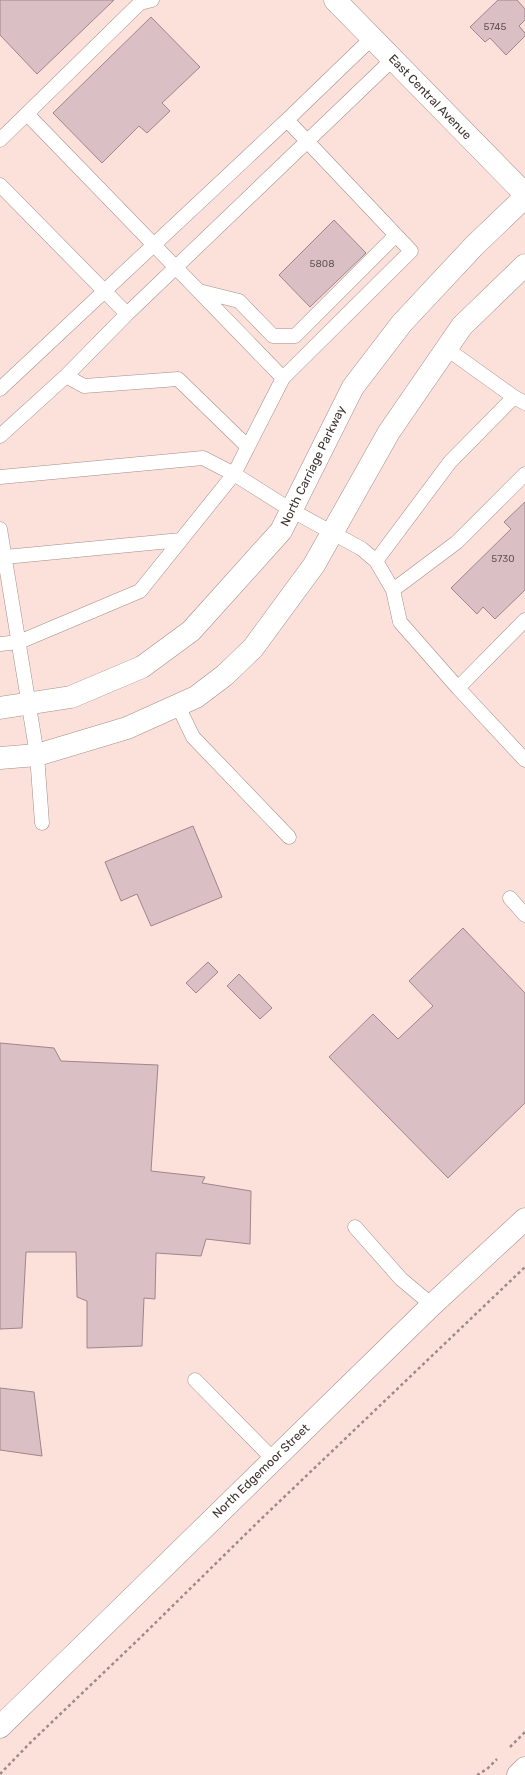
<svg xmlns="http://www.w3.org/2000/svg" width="525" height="1775" font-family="Rubik,sans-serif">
<rect width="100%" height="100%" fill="#fbe1da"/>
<path fill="#dabfc4" stroke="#9f868b" d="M0,0H114L37,74L0,35Z
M498,0H517L525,9V20L519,26L525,33V36L506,55L490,38L485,42L470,27Z
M151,17L200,67L162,103L170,111L147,133L139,126L102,163L53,113Z
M334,220L366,253L310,307L279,275Z
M525,502V590L495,619L483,607L477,614L451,588L511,529L504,522Z
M193,826L222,897L151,926L137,894L121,901L105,862Z
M463,928L525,993V1103L448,1178L329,1057L373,1014L398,1039L433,1006L409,981Z
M208,962L218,972L196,993L186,983Z
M239,974L272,1008L260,1019L227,986Z
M0,1043L54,1048L61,1061L158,1065L151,1171L205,1177L202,1183L251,1191L250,1244L206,1239L201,1256L156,1253L155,1299L144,1298L142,1346L87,1348V1301L77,1297L76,1252H26L22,1328L0,1329Z
M0,1388L34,1392L42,1456L0,1450Z"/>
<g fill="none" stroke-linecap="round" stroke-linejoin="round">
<defs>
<path id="lane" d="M27,114L283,378
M0,140L140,3L152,0
M0,185L127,314
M199,291L239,301L273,336H295L396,235
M447,349L514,397
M66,376L84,386L178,379L248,447
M0,389L287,120L372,38
M0,436L66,376L127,314L393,59
M0,477L203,458L234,474L291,510L362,549L376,561L450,462L514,397L525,403
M0,529L37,755L42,823
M5,557L181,540
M376,561L393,590L400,622L458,688L525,760
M393,590L457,542L525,474
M0,644L19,642L140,591L234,474L283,378L411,251L287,120
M458,688L525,620
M178,706L193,737L289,837
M510,898L525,915
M355,1227L401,1279L432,1305
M195,1380L274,1460"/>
<path id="street" d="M0,708L71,697L142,667L191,631L281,531L353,387L402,323L474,246L525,197
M0,758L37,755L127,728L196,697L225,675L253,648L314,565L389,432L462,326L525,265
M518,1775L525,1768"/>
<path id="secondary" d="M335,0L525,194
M0,1727L432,1305L525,1219"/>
</defs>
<use href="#lane" stroke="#a68d87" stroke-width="15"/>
<use href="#street" stroke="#a68d87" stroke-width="23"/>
<use href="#secondary" stroke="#a68d87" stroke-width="23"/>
<path stroke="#9d8b86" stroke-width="2.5" stroke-dasharray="3 3" stroke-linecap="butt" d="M510,1747L525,1732
M0,1774L30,1743L142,1636L259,1521L525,1267
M477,1775L487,1769L497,1759"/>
<use href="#lane" stroke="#fff" stroke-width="14"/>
<use href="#street" stroke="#fff" stroke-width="22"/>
<use href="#secondary" stroke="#fff" stroke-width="22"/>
</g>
<g text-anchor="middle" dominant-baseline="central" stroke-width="3" stroke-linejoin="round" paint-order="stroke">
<g font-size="10" fill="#645554">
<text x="495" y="27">5745</text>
<text x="322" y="264">5808</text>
<text x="503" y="559">5730</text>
</g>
<g font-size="12" fill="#3c322f" stroke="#fff">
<text transform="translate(430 97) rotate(46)">East Central Avenue</text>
<text transform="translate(313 466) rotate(-64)">North Carriage Parkway</text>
<text transform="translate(261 1471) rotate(-44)">North Edgemoor Street</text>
</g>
</g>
</svg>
